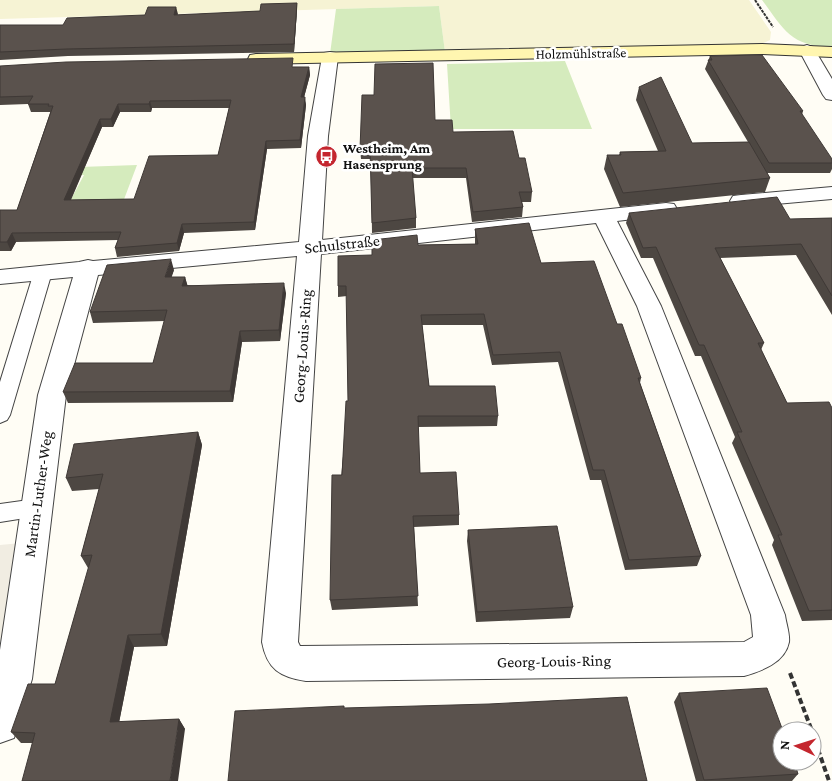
<svg xmlns="http://www.w3.org/2000/svg" width="832" height="781" font-family="'Crimson Pro',serif">
<rect width="100%" height="100%" fill="#fffdf5"/>
<path fill="#f6f3d4" d="M0,0H749L771,32L770,40L759,45L445,52L439,6L0,19Z"/>
<path fill="#d5ebbd" d="M762,0H832V48C790,45 785,31 762,0Z
M439,6L445,52L330,54L336,9Z
M565,61L592,129H451L447,64Z
M137,165L123,202L69,203L84,175H77L80,167Z"/>
<path fill="#f1ede2" d="M21,543L8,640L0,641V545Z"/>
<g fill="none" stroke-linecap="round" stroke-linejoin="round">
<defs>
<path id="lane" d="M43,267L49,268L52,272L10,415L7,420L0,423V382L34,272L37,268Z
M36,499L44,501L47,508L44,515L0,522V504Z"/>
<path id="street" d="M807,45L813,47L832,79V100L826,99L823,95L799,50L801,47Z
M330,52L336,53L338,57L328,136L322,240L666,203L674,204L677,209L674,214L617,221L661,306L785,615C786,623 790,634 789,642C785,663 761,671 744,676L306,681C280,677 267,669 262,642L297,256L98,275L66,395L32,679L14,738L0,743V650L38,395L73,277L0,284V270L79,262L88,260L93,261L299,242L308,136L322,57L324,53ZM596,223L637,306L751,615L753,637L744,642L300,646L298,642L321,254Z
M832,187V199L741,207L733,206L730,201L733,196L741,195Z"/>
<path id="secondary" d="M762,44L832,47V57L762,54L256,64L250,63L248,59L250,55L256,54Z"/>
</defs>
<use href="#lane" stroke="#444" stroke-width="2"/>
<use href="#street" stroke="#444" stroke-width="2"/>
<use href="#secondary" stroke="#333" stroke-width="2"/>
<path stroke="#333" stroke-width="2" stroke-dasharray="3 1" stroke-linecap="butt" d="M755,0L773,27"/>
<path stroke="#333" stroke-width="4" stroke-dasharray="6 3" stroke-linecap="butt" d="M790,673L812,731
M812,732L829,781"/>
<use href="#lane" fill="#fff" fill-rule="evenodd"/>
<use href="#street" fill="#fff" fill-rule="evenodd"/>
<use href="#secondary" fill="#fff6b0" fill-rule="evenodd"/>
</g>
<path fill="#4d4742" fill-rule="evenodd" d="M297,3V10L294,52L68,56L0,60V25H63L145,15L176,7L177,15L260,11Z
M710,56L803,111L802,115L832,163V169L830,173H767L770,178L765,192L620,207L604,169L607,155H619L620,152L658,151L636,100L639,87L692,143L748,142L705,69Z
M0,66L309,67L310,75L304,97L306,105L301,148L267,149L255,230L184,233L179,251L117,257L115,248L118,240L16,242L11,251H0V210H17L50,113V112H31L28,104L0,105ZM152,108H229L218,155L134,199L71,200L102,127H113L120,112H151Z
M435,120L453,132L519,158L532,192L531,202H522L523,207L522,217L472,222L466,178H412L416,218V228L372,233L371,159H361L360,149Z
M629,213L790,219L832,218V315L796,255L720,258L764,343L761,350L787,403L832,408V620L802,621L772,545L774,540L732,443L735,437L701,356H695L653,258H641L626,223Z
M475,229L541,263L617,324L641,378L640,383L701,556L697,566L625,570L601,480H590L558,362L492,365L483,325H422L429,386L498,416L497,426L418,427L420,473L459,515V525L414,527L418,606L332,610L330,600L348,401L347,296L338,297V286L372,255L418,245L475,244Z
M174,270L171,277H185L187,285L286,293L280,341L242,342L233,402L68,403L63,392L153,363L165,321L93,323L90,312Z
M198,432L202,445L167,646L134,647L119,722L179,719L185,729L32,743H21L11,732L55,684L89,568H88L81,556L99,489L72,491L66,478Z
M468,530L573,607L570,618L476,622L467,541Z
M679,693L798,774L792,781H696L674,702Z"/>
<path fill="#3f3936" d="M297,3V10L294,52V44Z
M176,7L178,14L175,22L174,15Z
M309,67L310,75L302,105L301,97Z
M305,97L306,105L301,148L300,140Z
M150,101L152,108L151,112L149,104Z
M118,104L120,112L113,127L111,119Z
M100,119L102,127L67,208L64,200Z
M266,141L267,149L255,230L254,222Z
M182,224L184,233L179,251L177,243Z
M12,233L16,242L11,251L7,242Z
M171,259L174,270L168,288L165,277Z
M185,277L188,287L182,286Z
M284,283L286,293L280,341L279,330Z
M240,331L242,342L233,402L230,391Z
M198,432L202,445L167,646L161,634Z
M128,635L134,647L117,733L110,722Z
M179,719L185,729L178,781H170Z"/>
<path fill="#5a524d" stroke="#3f3936" fill-rule="evenodd" d="M297,3L294,44L66,49L0,52V25H63L67,18L145,15L148,7H176L174,15L260,11L261,4Z
M762,55L803,111H800L832,159V163H769L708,60H712L710,56Z
M293,58L292,67H309L301,97H305L300,140L266,141L254,222L182,224L177,243L115,248L121,232L12,233L7,242H0V210H17L53,106H48L49,104H28L33,96L0,97V66L66,62ZM231,100L218,155L149,156L134,199L64,200L100,119H111L118,104H149L150,101Z
M433,63L435,120H452L453,132L513,131L519,158H525L532,192H519L523,207L473,212L466,168H412L416,218L372,223L370,149H360L362,95H374L375,64Z
M661,77L692,143L749,142L770,178L623,193L607,155H621L620,152L666,151L639,87Z
M777,197L790,219L832,218V296L801,244L715,248L764,343H758L787,403L829,402L832,408V610L809,611L778,535H782L737,432H742L704,345H699L656,247L643,248L629,213Z
M529,223L541,263L594,261L617,324H622L641,378H638L701,556L629,560L604,470H593L560,352L493,355L484,314L421,315L429,386H495L498,416H418L420,473L456,472L459,515L413,516L418,596L330,600L332,475H342L346,401H348L346,286H338V256L372,255V240L417,235L418,245L478,244L475,229Z
M171,259L165,277H185L182,286L284,283L279,330L240,331L230,391L63,392L75,363H153L167,310L90,312L107,265Z
M198,432L161,634L128,635L110,722L179,719L170,781H22L35,733L11,732L28,684H55L92,555L81,556L103,474L66,478L74,444Z
M557,526L573,607L477,612L468,530Z
M767,688L783,731L782,761H794L798,774L704,780L679,693Z
M627,697L647,781H228L235,711L344,706V708L489,704Z"/>
<defs>
<symbol id="bus-disc" viewBox="-11 -11 22 22"><circle r="9.5" fill="#c4262e" stroke="#fff"/><path d="M-5-6H5V4H4V6H2V4H-2V6H-4V4H-5ZM-3.5-4V0h7V-4ZM-3.5 1.2v1.5H-2V1.2ZM2 1.2v1.5H3.5V1.2Z" fill="#fff"/></symbol>
</defs>
<g fill-rule="evenodd">
<use href="#bus-disc" x="314" y="144" width="25" height="25"/>
</g>
<g text-anchor="middle" dominant-baseline="central" stroke-width="5" stroke-linejoin="round" paint-order="stroke">
<g font-size="14" fill="#111" stroke="#fff">
<text transform="translate(581 53) rotate(-1)">Holzmühlstraße</text>
</g>
<g font-size="14" font-weight="bold" fill="#111" stroke="#fff" text-anchor="start">
<text x="343" y="148">Westheim, Am<tspan x="343" dy="16">Hasensprung</tspan></text>
</g>
<g font-size="16" fill="#111" stroke="#fff">
<text transform="translate(342 244) rotate(-6)">Schulstraße</text>
<text transform="translate(302 346) rotate(-86)">Georg-Louis-Ring</text>
<text transform="translate(38 494) rotate(-82)">Martin-Luther-Weg</text>
<text transform="translate(554 661) rotate(-1)">Georg-Louis-Ring</text>
</g>
</g>
<g transform="translate(797 746) rotate(274)"><circle r="24" fill="#ffffff" stroke="#a0a0a0"/>
<path d="M0-4L9 19L0 12L-9 19Z" fill="#c4262e"/>
<text y="-8" font-size="14" font-weight="bold" text-anchor="middle" fill="#111111">N</text>
</g>
</svg>
